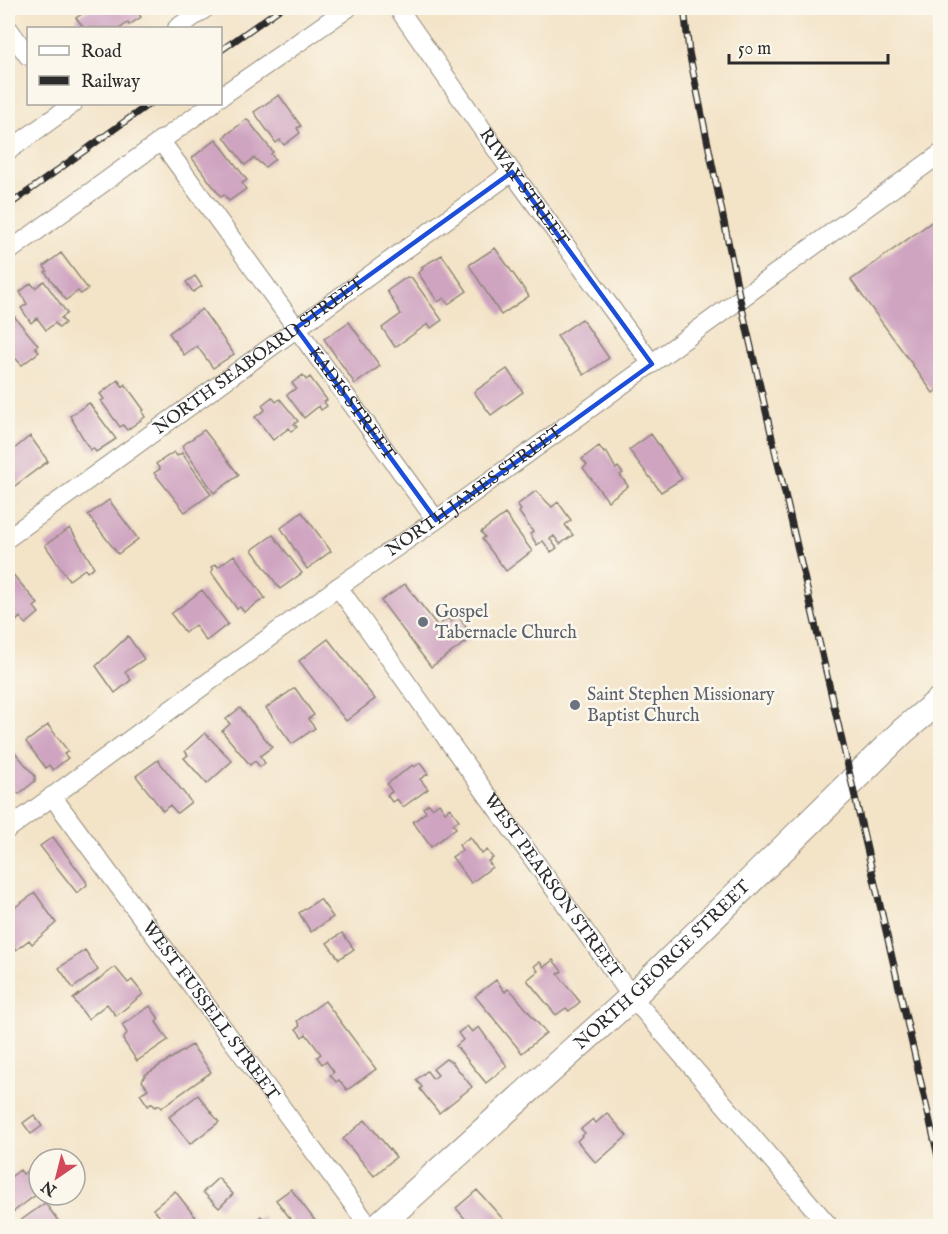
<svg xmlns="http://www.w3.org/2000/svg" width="948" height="1234" font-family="'IM FELL English',serif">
<rect width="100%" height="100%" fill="#fbf7ec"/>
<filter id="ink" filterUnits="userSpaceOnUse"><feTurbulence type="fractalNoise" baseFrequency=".0167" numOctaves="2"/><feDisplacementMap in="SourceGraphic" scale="12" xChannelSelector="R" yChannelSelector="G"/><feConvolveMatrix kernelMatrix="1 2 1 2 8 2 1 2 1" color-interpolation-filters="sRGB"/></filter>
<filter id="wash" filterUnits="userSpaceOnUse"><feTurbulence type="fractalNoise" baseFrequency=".008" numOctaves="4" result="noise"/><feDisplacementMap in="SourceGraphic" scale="24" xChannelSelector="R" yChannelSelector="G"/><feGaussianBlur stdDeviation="1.35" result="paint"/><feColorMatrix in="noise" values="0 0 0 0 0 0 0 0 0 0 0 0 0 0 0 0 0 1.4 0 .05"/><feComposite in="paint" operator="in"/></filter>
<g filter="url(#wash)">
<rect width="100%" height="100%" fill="#f3e3c7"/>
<g id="blocks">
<path fill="#cfa4c1" d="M91,8H135L141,17L129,25L128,22L121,28H84L76,18Z
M279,95L301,126L297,128L300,133L284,145L280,140L276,143L254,112Z
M247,119L273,152L271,154L275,159L265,167L254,158L245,165L224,137Z
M216,139L247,180L242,183L246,189L229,201L224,195L221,197L192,158Z
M940,216V388L933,393L851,280Z
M495,248L529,296L501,315L469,265Z
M61,253L88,289L81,294L78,291L66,300L45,272L47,271L44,266Z
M442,255L467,291L448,304L444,298L438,302L418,273L423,269L421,267Z
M195,276L202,286L193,292L186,282Z
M407,277L412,278L442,320L431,328L428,324L395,347L382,328L401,314L387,291Z
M44,281L67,313L61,318L65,323L59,328L55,323L46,330L37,318L31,323L21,308L27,304L20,292L31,283L35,288Z
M8,309L38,345L35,347L39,352L22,365L8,351Z
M202,309L234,354L213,368L197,346L184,355L169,333Z
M582,319L609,358L584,375L557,336Z
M349,322L380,366L355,384L324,339Z
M507,369L523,392L491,415L474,392Z
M303,375L306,380L310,377L327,400L324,402L327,406L321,410L319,406L304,418L287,395L296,388L292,383Z
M118,380L123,387L125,384L144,410L142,411L145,417L127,430L123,425L120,427L101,401L104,399L100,394Z
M272,397L276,402L280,399L298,421L294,424L297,427L291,431L289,428L273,440L255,417L265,410L262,405Z
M89,403L116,439L96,452L93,448L90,450L70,416Z
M204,430L239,475L214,493L182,446Z
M651,434L682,479L661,492L629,450Z
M30,436L48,461L8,491V454Z
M599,446L604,453L606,451L616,469L618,467L623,473L620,475L628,486L608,501L583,468L587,465L582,459Z
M174,452L177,456L182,453L211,494L185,512L154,473L160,469L156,464Z
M536,491L552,507L558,502L571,520L565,525L573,535L560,544L554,536L550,539L557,548L551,552L543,541L537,545L530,534L533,532L519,512L521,510L517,505Z
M109,500L138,539L118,554L88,515Z
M302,512L331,551L307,569L281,528Z
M505,514L532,551L506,571L482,539L485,537L481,532Z
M70,528L94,567L87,572L85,569L69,580L45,545Z
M273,535L302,573L280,589L252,550Z
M234,555L265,598L244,612L240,607L237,609L211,572L213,570L211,567L216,564L218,567Z
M9,570L38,604L34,607L39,613L26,624L20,617L8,629Z
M405,584L440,629L439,625L448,618L451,622L458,616L473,637L431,667L381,601Z
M202,590L228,624L206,641L195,625L185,632L171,614Z
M128,636L144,659L125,672L131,680L115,693L96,666Z
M328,639L375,699L346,721L299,661Z
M295,688L314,715L308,719L315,728L292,744L266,708Z
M240,708L272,747L260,756L265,763L260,767L255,761L250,765L222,731L230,724L226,719Z
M48,725L68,751L64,754L68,758L53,770L49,765L46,768L26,742Z
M205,733L232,761L207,784L184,758L188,755L185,751Z
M13,750L35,776V781L19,794L8,784V754Z
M158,760L191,802L177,813L170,805L163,811L136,776Z
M420,763L428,774L420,779L428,789L403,807L397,799L392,802L387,795L392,792L387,784L413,765L414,767Z
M439,803L445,812L450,808L459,820L453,824L456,828L431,847L413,822L426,812L423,808L429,804L432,808Z
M53,837L86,881L87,885L77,893L40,846Z
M470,837L482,854L487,850L493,858L488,861L492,867L471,883L452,857L462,850L459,845Z
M35,893L56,923L32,944L29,940L16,950L8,938V905L11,910Z
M320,899L333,917L311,932L299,913Z
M342,933L354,949L339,959L327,943Z
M85,950L98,970L73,988L59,968Z
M553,960L562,971L558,974L580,1002L569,1011L566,1008L556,1015L527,980L538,971L534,966L540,962L544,967Z
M115,967L128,983L132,980L143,994L116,1016L107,1004L88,1019L73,999Z
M496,980L505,992L508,989L514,994L546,1033L522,1053L475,996Z
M325,1001L376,1069L347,1090L339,1080L336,1082L330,1075L334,1072L326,1061L322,1064L317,1057L321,1054L306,1034L302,1037L296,1029L300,1026L297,1021Z
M150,1006L159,1019L156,1022L168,1040L137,1061L123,1040L127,1033L122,1025Z
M467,1026L472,1032L479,1027L507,1066L486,1083L456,1046L463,1040L458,1033Z
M192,1045L211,1072L161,1108L159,1105L155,1107L152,1103L148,1106L140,1094L148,1089L142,1081L145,1075Z
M446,1059L452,1062L472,1087L439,1113L420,1089L422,1087L416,1080L427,1071L433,1079L438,1075L433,1069Z
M198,1095L219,1122L190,1144L169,1117Z
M607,1113L627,1136L596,1163L577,1141L585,1133L581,1129L593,1119L596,1123Z
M34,1115L42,1126L31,1134L23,1123Z
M365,1120L396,1157L374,1176L343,1139Z
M34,1166L39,1173V1182L32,1187L37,1194L13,1212L8,1205V1179L20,1170L23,1174Z
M218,1178L233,1194L219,1208L203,1192Z
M291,1189L319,1226H296L276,1200Z
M477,1190L509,1226H471L456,1208Z
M175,1191L196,1218L186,1226H168L153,1209Z
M45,1203L62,1226H13Z
M261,1216L269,1226H247Z"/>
</g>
</g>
<g filter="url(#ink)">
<use href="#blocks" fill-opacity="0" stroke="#8f8779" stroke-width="1.5"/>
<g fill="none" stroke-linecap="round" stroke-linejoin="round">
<defs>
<g id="street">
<path id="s1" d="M398,8L512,172L652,364"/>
<path d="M8,28L28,56"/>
<path d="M177,28L206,8"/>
<path d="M220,97L348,8"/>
<path id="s2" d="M160,140L436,520"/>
<path d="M8,151L73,104"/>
<path d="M8,252L212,104"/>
<path id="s3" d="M8,538L512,172"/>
<path id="s4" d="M338,587L632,997L829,1226"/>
<path id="s5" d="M52,796L369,1226"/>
<path id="s6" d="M8,829L338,587L436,520L940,154"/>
</g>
<g id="secondary">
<path id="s7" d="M378,1226L632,997L903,731L940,700"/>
</g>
</defs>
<use href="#street" stroke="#8f8779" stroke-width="20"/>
<use href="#secondary" stroke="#8f8779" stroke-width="28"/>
<use href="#street" stroke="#fff" stroke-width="18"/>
<use href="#secondary" stroke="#fff" stroke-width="26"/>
<defs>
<path id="rail" d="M684,8L689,52L740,299L940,1165
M220,51L281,8
M8,206L149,104"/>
</defs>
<use href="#rail" stroke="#2b2b2b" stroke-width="7"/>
<use href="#rail" stroke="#fbf7ec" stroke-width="4.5" stroke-dasharray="14" stroke-linecap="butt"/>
</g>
</g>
<path fill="none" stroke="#1d4ed8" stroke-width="4.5" stroke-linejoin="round" d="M512,172L652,364L436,520L296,328Z"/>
<g fill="#6b7280" stroke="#fbf7ec" stroke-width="2">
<circle cx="423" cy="622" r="6"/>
<circle cx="575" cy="705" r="6"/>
</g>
<g text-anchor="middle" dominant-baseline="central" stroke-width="5" stroke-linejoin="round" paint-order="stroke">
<g font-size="18" fill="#2b2b2b" stroke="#fbf7ec">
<text stroke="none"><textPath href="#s1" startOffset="219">RIWAY STREET</textPath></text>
<text stroke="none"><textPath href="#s3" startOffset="310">NORTH SEABOARD STREET</textPath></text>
<text stroke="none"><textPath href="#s2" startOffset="326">KADIS STREET</textPath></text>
<text stroke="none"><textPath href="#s6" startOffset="576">NORTH JAMES STREET</textPath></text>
<text stroke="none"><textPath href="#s4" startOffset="368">WEST PEARSON STREET</textPath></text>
<text stroke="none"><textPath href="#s7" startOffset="386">NORTH GEORGE STREET</textPath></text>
<text stroke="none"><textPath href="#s5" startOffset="267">WEST FUSSELL STREET</textPath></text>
</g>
<g font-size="18" fill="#5b616d" stroke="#fbf7ec" text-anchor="start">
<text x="435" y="612">Gospel<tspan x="435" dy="21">Tabernacle Church</tspan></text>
<text x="587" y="695">Saint Stephen Missionary<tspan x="587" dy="21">Baptist Church</tspan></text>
</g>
</g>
<rect width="948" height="1234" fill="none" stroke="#fbf7ec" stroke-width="30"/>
<rect x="27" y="27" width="195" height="78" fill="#fbf7ec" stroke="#a8a59f" stroke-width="1.5"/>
<rect x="39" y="46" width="30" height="9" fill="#ffffff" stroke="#a8a59f" stroke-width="1.5"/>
<text x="81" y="57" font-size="18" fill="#2b2b2b">Road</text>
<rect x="39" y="76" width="30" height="9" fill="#2b2b2b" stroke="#a8a59f" stroke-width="1.5"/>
<text x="81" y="87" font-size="18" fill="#2b2b2b">Railway</text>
<g transform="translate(57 1177) rotate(215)"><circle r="28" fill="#fbf7ec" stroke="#a8a59f" stroke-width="1.5"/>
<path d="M0-4.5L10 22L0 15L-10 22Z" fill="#d1495b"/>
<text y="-9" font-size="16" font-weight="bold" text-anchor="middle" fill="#2b2b2b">N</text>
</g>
<path d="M729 54v9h159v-9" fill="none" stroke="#2b2b2b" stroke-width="3"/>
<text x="738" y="54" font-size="18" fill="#2b2b2b" stroke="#fbf7ec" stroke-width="4.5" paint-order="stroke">50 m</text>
</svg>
